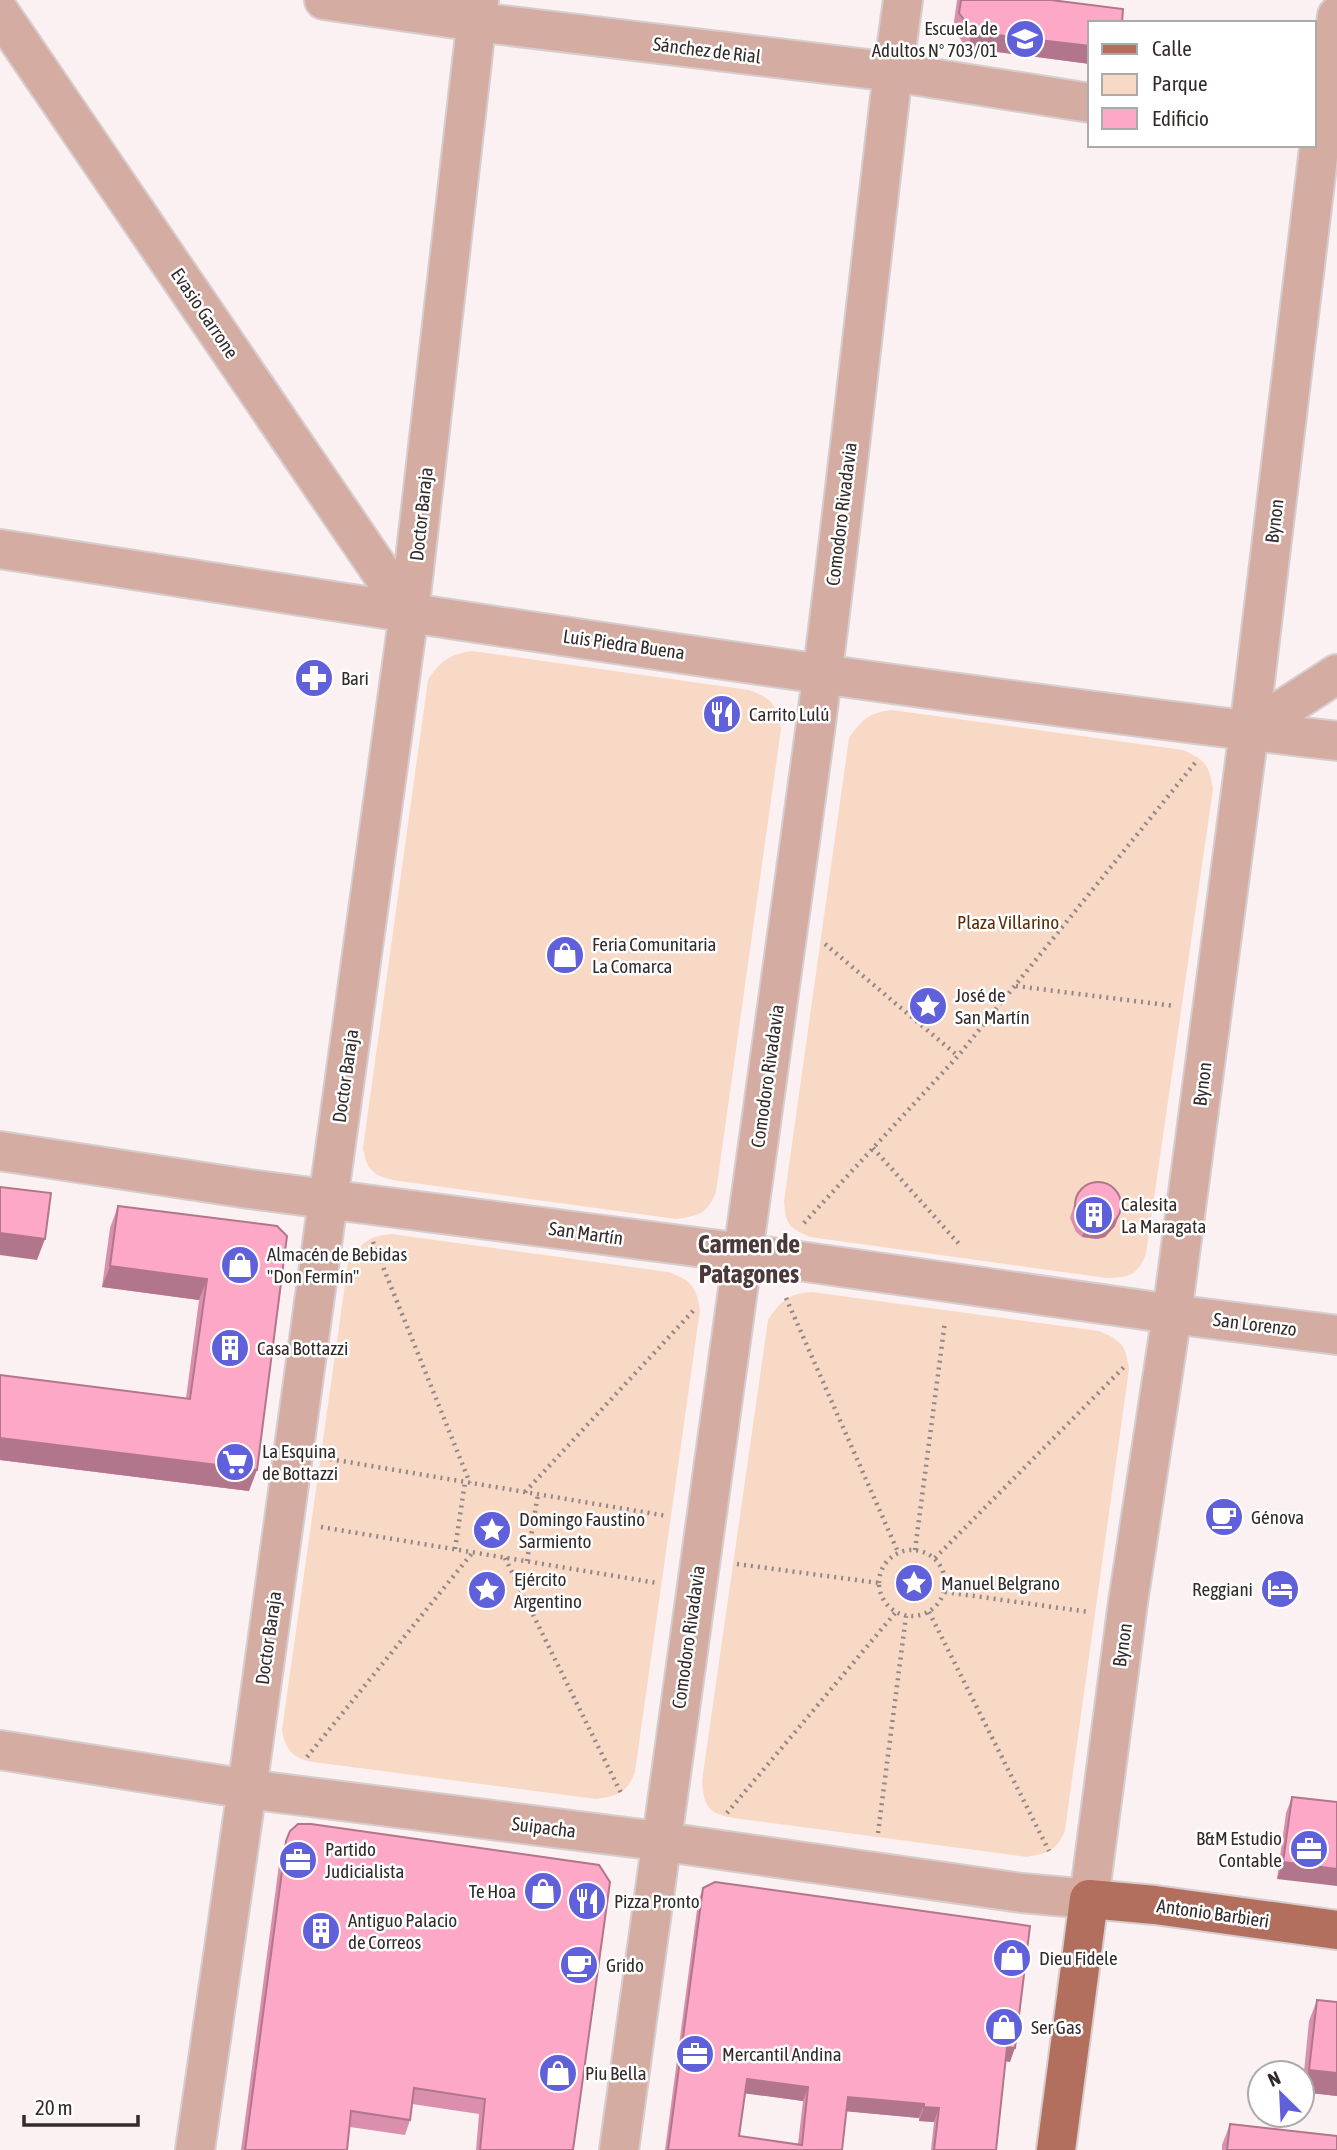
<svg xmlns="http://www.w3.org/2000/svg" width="1337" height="2150" font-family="'Asap Condensed',sans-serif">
<rect width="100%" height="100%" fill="#fcf1f2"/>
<path fill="#f8d9c6" d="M472,651L749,690C773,699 776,704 781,729L716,1192C707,1214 699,1216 676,1219L399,1181C375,1177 367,1172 363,1148L428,680C440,661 450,654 472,651Z
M892,710L1183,750C1205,760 1209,764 1213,789L1146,1254C1137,1276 1130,1277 1106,1278L810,1237C788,1227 786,1225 784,1201L849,738C861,720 870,712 892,710Z
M391,1234L668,1272C691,1280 696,1286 700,1310L635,1772C627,1793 618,1796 596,1799L313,1762C293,1759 285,1749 282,1730L348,1263C359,1244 369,1236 391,1234Z
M812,1292L1099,1331C1121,1340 1126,1345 1129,1369L1065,1830C1058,1850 1048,1853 1027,1857L733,1818C707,1813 704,1806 702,1781L768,1320C780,1301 790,1293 812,1292Z"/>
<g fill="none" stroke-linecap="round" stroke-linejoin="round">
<defs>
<path id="minor" d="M324,0L477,22L893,72L1090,103
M0,13L409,613
M0,549C445,619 890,689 1337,741
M1249,731L1337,674
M0,1151L249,1189L743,1253L1172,1314L1337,1335
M0,1750L247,1789L658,1841L1022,1893L1089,1899L1128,1602L1172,1314L1249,731L1320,140L1337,16
M195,2150L247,1789L409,613L479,0
M619,2150C680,1676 751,1204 815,731C844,512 867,292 893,72L903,0"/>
<path id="major" d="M1056,2150L1089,1899L1155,1905L1337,1930"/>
</defs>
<use href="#minor" stroke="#d8cdce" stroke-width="42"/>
<use href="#major" stroke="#d8cdce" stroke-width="42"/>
<path stroke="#918787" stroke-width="4.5" stroke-dasharray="2 5" stroke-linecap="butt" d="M825,944L958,1056
M1016,986L1174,1006
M873,1148L959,1244
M804,1223L958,1056L1195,763
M373,1242L470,1483
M786,1298L898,1552
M330,1459L667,1516
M525,1492L694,1310
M321,1527L657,1583
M455,1549L465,1482
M879 1583a33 33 0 1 1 66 0a33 33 0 1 1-66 0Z
M915,1550L945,1321
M505,1558L621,1793
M935,1558L1125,1366
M527,1561L538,1494
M737,1564L879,1583
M945,1592L1089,1612
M929,1612L1049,1851
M307,1757L473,1552
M727,1813L896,1612
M878,1833L906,1616"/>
<use href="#minor" stroke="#d4aca2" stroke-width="38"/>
<use href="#major" stroke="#b36f5d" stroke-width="38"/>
</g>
<path fill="#da90ac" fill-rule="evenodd" d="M957,0H1051L1090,23V64L967,48L953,29Z
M1078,1192L1115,1226L1105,1237L1097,1239L1082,1237L1076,1232L1070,1218Z
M118,1206L277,1226L249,1491L0,1460V1375L186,1398L199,1300L102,1287L110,1228Z
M1292,1797L1337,1802L1277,1879L1286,1813Z
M290,1831L573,2150H476L479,2114L412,2104L410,2120L405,2135L350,2127L347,2150H241L280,1857Z
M703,1888L1010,2062L1006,2061L996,2150H931L934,2122L919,2121V2118L846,2111L842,2150H665L698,1902ZM745,2093L803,2101L798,2144L739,2136Z
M1317,2000L1337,2002V2096L1302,2092L1309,2021Z
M1230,2124L1337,2150H1222V2145Z"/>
<path fill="#b2768c" d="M973,32L1090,46V64L967,48Z
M1119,1215L1115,1226L1105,1237L1097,1239L1082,1237L1086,1226Z
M0,1233L45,1239L37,1260L0,1255Z
M110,1266L207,1279L199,1300L102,1287Z
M0,1438L257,1470L249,1491L0,1460Z
M1283,1862L1337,1869V1886L1277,1879Z
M1007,2047L1015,2048L1010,2062L1002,2061Z
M1309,2070L1337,2073V2096L1302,2092Z
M747,2079L808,2087L803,2101L742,2093Z
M848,2097L924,2104L919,2118L843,2111Z
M924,2107L939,2108L934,2122L919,2121Z"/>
<path fill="#fea8c8" stroke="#b2768c" stroke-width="2" fill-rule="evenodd" d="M961,0H1051L1123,9L1122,23H1090V46L973,32L959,13Z
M1075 1205a23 23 0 1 1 46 0a23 23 0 1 1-46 0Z
M0,1187L51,1193L45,1239L0,1233Z
M118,1206L277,1226L287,1236L257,1470L0,1438V1375L190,1399L207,1279L110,1266Z
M1292,1797L1337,1802V1869L1283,1862Z
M298,1824H311L599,1865L610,1882L573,2150H480L485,2099L414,2088L410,2120L351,2111L347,2150H245L286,1841L290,1831Z
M715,1882L1030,1926L1015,2048L1007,2047L996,2150H934L939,2108L924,2107V2104L848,2097L842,2150H668L703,1888ZM747,2079L808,2087L802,2145L739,2136Z
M1317,2000L1337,2002V2073L1309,2070Z
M1230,2124L1337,2136V2150H1227Z"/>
<defs>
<symbol id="school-disc" viewBox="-11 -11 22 22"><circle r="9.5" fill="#6061da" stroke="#fff"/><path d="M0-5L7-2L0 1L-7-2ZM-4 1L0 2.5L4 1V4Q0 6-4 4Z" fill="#fff"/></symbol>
<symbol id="pharmacy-disc" viewBox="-11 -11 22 22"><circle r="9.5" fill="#6061da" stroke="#fff"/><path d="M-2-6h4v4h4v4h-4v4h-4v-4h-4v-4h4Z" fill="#fff"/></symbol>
<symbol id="restaurant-disc" viewBox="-11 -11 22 22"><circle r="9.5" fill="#6061da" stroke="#fff"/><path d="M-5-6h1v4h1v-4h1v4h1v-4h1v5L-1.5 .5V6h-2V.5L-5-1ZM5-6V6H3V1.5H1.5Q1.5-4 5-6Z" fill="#fff"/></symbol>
<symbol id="shop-disc" viewBox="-11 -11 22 22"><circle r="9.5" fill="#6061da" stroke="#fff"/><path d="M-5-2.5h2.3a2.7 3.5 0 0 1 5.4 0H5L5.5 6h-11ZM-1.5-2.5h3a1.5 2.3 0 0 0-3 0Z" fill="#fff"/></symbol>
<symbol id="sight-disc" viewBox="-11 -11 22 22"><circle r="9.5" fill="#6061da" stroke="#fff"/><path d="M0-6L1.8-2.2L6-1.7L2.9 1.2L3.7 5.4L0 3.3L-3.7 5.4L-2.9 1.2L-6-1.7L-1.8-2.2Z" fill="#fff"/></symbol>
<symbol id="building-disc" viewBox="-11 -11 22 22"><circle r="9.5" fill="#6061da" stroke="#fff"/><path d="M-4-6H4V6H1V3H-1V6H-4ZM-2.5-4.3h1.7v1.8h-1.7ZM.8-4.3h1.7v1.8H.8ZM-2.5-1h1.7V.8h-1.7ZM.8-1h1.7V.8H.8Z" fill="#fff"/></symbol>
<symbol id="supermarket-disc" viewBox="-11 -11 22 22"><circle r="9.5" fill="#6061da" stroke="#fff"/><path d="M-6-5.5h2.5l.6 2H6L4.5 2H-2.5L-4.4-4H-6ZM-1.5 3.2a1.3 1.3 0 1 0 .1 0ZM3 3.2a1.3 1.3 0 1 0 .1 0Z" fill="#fff"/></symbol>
<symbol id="cafe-disc" viewBox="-11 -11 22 22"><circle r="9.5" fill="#6061da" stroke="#fff"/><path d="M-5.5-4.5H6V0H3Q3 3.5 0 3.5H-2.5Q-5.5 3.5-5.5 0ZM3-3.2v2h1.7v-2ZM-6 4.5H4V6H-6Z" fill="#fff"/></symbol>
<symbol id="hotel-disc" viewBox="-11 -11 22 22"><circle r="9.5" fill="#6061da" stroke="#fff"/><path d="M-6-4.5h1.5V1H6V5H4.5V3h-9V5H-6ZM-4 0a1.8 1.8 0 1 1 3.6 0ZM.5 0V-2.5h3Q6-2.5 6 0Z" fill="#fff"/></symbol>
<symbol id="office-disc" viewBox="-11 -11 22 22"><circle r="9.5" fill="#6061da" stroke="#fff"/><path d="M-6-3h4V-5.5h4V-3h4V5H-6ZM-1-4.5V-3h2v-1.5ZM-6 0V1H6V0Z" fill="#fff"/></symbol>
</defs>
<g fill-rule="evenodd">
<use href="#school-disc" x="1003" y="17" width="44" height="44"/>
<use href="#pharmacy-disc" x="292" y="656" width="44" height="44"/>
<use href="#restaurant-disc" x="700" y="692" width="44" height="44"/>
<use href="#shop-disc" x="543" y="933" width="44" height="44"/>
<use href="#sight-disc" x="906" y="984" width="44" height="44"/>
<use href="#building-disc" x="1072" y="1193" width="44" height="44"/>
<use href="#shop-disc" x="218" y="1243" width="44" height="44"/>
<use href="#building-disc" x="208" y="1326" width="44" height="44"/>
<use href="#supermarket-disc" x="213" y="1440" width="44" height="44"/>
<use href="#cafe-disc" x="1202" y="1495" width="44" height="44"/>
<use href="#sight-disc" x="470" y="1508" width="44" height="44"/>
<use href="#sight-disc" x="892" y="1561" width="44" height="44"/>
<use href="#hotel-disc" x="1258" y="1567" width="44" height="44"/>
<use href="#sight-disc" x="465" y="1568" width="44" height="44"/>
<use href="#office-disc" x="1287" y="1827" width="44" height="44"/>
<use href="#office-disc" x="276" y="1838" width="44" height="44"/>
<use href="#shop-disc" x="521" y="1869" width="44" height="44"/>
<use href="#restaurant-disc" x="565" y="1879" width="44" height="44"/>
<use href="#building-disc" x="299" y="1909" width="44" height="44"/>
<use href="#shop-disc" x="990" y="1936" width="44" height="44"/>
<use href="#cafe-disc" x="557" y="1943" width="44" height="44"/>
<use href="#shop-disc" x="982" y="2005" width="44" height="44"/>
<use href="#office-disc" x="673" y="2032" width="44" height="44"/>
<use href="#shop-disc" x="536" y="2051" width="44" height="44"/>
</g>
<g text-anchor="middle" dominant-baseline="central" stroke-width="5" stroke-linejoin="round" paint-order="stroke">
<g font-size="19" fill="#332a2a" stroke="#fff" text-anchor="start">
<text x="998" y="28" text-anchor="end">Escuela de<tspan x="998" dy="22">Adultos N° 703/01</tspan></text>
<text x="341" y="678">Bari</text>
<text x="749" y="714">Carrito Lulú</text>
<text x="592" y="944">Feria Comunitaria<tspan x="592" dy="22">La Comarca</tspan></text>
<text x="955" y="995">José de<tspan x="955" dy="22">San Martín</tspan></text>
<text x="1121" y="1204">Calesita<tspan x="1121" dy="22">La Maragata</tspan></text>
<text x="267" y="1254">Almacén de Bebidas<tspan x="267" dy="22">"Don Fermín"</tspan></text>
<text x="257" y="1348">Casa Bottazzi</text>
<text x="262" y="1451">La Esquina<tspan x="262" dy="22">de Bottazzi</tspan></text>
<text x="1251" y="1517">Génova</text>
<text x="519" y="1519">Domingo Faustino<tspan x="519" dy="22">Sarmiento</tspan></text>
<text x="514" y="1579">Ejército<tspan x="514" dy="22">Argentino</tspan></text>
<text x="941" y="1583">Manuel Belgrano</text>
<text x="1253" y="1589" text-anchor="end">Reggiani</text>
<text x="1282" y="1838" text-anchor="end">B&amp;M Estudio<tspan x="1282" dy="22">Contable</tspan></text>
<text x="325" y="1849">Partido<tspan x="325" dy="22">Judicialista</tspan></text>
<text x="516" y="1891" text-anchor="end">Te Hoa</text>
<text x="614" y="1901">Pizza Pronto</text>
<text x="348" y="1920">Antiguo Palacio<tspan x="348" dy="22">de Correos</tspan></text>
<text x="1039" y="1958">Dieu Fidele</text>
<text x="606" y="1965">Grido</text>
<text x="1031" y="2027">Ser Gas</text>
<text x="722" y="2054">Mercantil Andina</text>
<text x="585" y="2073">Piu Bella</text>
</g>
<g font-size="19" fill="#332a2a" stroke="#fff">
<text transform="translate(707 50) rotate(7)">Sánchez de Rial</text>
<text transform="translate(205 313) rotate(56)">Evasio Garrone</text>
<text transform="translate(421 514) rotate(-84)">Doctor Baraja</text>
<text transform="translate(841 514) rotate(-83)">Comodoro Rivadavia</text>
<text transform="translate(1274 521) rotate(-83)">Bynon</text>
<text transform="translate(624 644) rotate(8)">Luis Piedra Buena</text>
<text transform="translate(345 1076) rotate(-82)">Doctor Baraja</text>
<text transform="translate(767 1076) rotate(-82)">Comodoro Rivadavia</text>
<text transform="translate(1202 1084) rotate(-83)">Bynon</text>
<text transform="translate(586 1233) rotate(8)">San Martín</text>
<text transform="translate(1255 1324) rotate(7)">San Lorenzo</text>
<text transform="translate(688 1637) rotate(-82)">Comodoro Rivadavia</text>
<text transform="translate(268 1638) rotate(-82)">Doctor Baraja</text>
<text transform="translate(1122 1645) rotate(-82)">Bynon</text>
<text transform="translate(544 1827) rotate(7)">Suipacha</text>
<text transform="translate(1213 1913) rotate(8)">Antonio Barbieri</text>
</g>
<g font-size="19" fill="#5b2d05" stroke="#fff">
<text x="1008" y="922">Plaza Villarino</text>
</g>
<g font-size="26" font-weight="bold" fill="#4b3839" stroke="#fff">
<text x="749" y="1244">Carmen de<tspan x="749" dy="30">Patagones</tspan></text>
</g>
</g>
<rect x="1088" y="21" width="228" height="126" fill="#ffffff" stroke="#adaaaa" stroke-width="2"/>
<rect x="1102" y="44" width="35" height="10" fill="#b36f5d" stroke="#adaaaa" stroke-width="2"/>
<text x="1152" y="56" font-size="21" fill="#332a2a">Calle</text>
<rect x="1102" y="74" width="35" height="21" fill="#f8d9c6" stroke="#adaaaa" stroke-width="2"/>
<text x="1152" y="91" font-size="21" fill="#332a2a">Parque</text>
<rect x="1102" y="108" width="35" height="21" fill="#fea8c8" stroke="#adaaaa" stroke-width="2"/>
<text x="1152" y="126" font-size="21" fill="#332a2a">Edificio</text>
<g transform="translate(1281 2094) rotate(336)"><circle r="33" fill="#ffffff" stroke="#adaaaa" stroke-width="2"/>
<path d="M0-5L12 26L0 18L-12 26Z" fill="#6061da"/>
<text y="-10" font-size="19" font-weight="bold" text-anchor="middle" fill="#332a2a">N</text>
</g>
<path d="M24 2115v10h114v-10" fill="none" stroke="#332a2a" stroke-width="3.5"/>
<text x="35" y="2115" font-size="21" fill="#332a2a" stroke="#ffffff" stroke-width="5" paint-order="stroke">20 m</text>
</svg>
